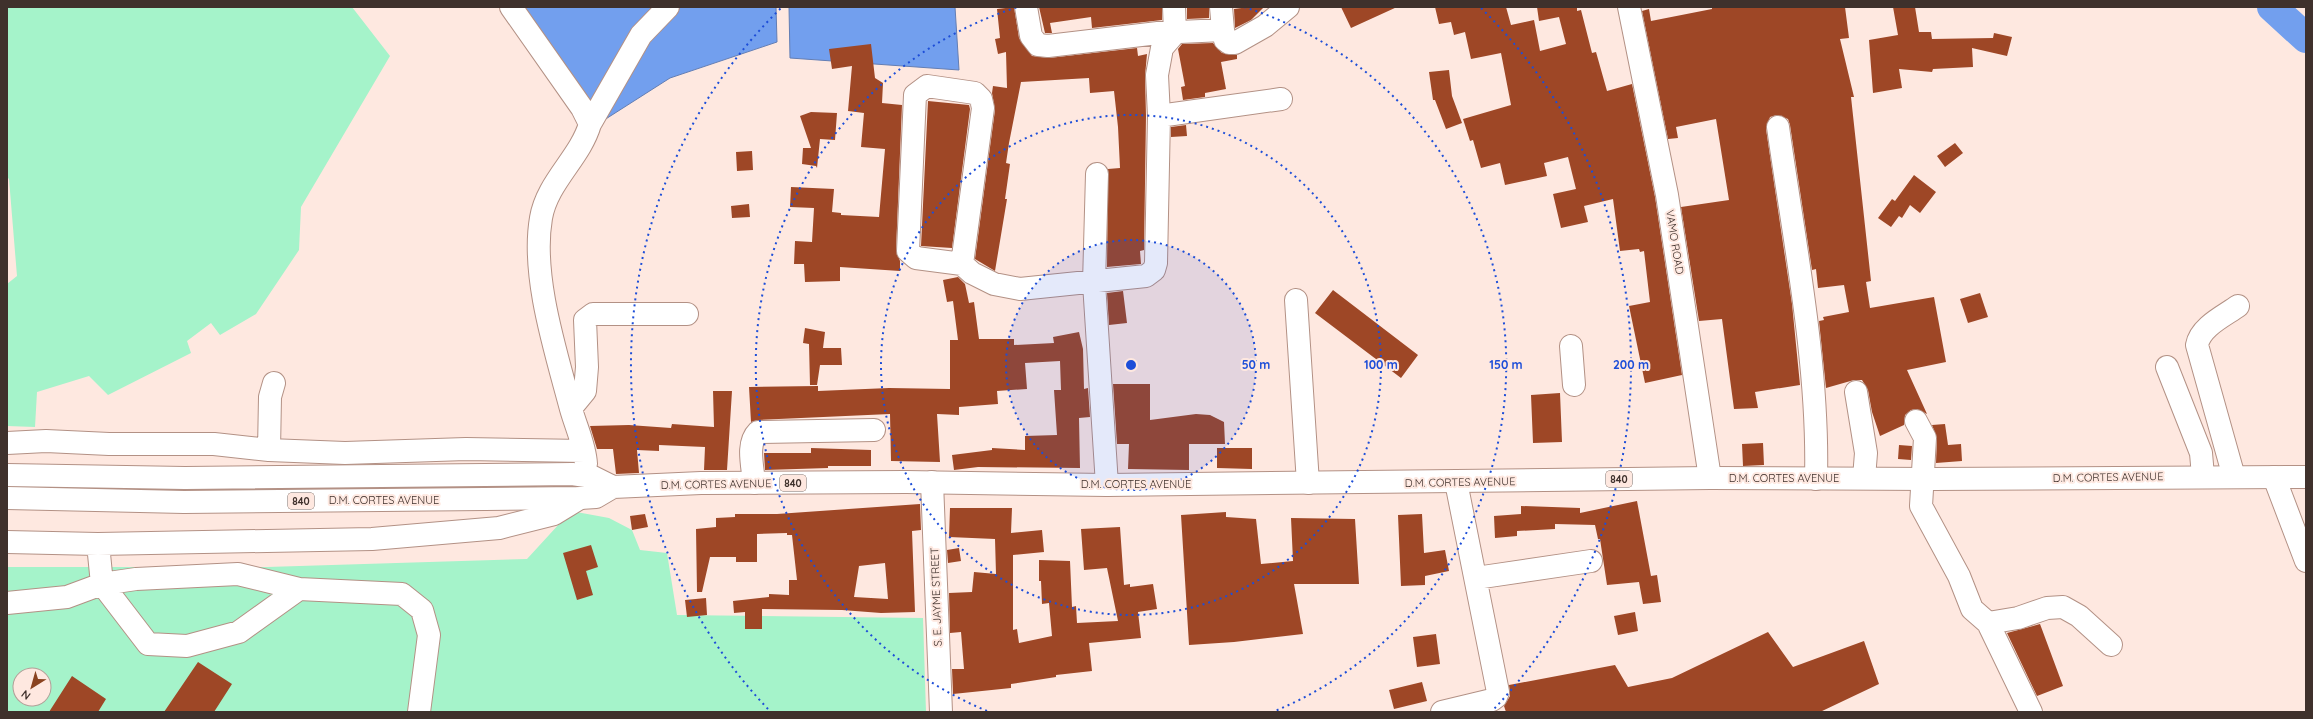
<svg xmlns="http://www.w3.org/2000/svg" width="2313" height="719" font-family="Quicksand,sans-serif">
<rect width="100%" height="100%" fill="#fee8e0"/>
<path fill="#a5f3ca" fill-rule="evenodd" d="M7,7H352L390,56L301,207L299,250L256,314L220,335L211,323L187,341L191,353L108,395L89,376L37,392L35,427L7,426V284L17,276L9,179L7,177Z
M571,511L609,518L632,530L640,550L667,553L677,615L923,618L926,712H7V567H267L527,559ZM20,675H44V699H20Z"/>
<path fill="#729fee" stroke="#637eb4" d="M522,7H776L777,42L670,78L601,122Z
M789,7H955L959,70L790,58Z"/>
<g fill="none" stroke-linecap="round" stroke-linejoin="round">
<path stroke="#729fee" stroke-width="30" d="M2272,7L2306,38"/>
</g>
<path fill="#9e4726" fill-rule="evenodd" d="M1014,7L1019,38L1032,56L1049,58L1137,48L1138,56L1147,54L1145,76L1146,116L1144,250L1140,251L1141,264L1107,267L1108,169L1120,168L1118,127L1114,91L1090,93L1089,78L1021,82L1009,143L1006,163L1010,164L1005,199H1007L995,271L975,259L995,110L992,93L993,86L1007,88L1006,52L998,54L995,39L1000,38L997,9Z
M1039,7H1162V20L1092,28L1091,17L1050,23L1052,33H1045Z
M1187,7H1209V18L1187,19Z
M1249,7H1264L1251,20L1235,28L1234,9Z
M1341,7H1397L1351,28Z
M1435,7H1506L1511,25L1534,20L1540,51L1566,44L1559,17L1539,21L1537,7H1577V11L1581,10L1592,53L1596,52L1607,91L1632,84L1655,197L1682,375L1645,383L1629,306L1650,302L1644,251L1640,252L1639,249L1620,251L1613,199L1584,206L1588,222L1561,228L1553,194L1576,189L1568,157L1544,163L1547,176L1505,185L1500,163L1481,168L1473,140L1470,141L1463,119L1511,105L1501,53L1471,59L1465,32L1454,35L1451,22L1439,24Z
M1712,7H1845L1849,38L1840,39L1854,97H1851L1871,281L1866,282L1870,308L1934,297L1946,362L1907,370L1927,414L1917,409L1911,410L1905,415L1904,425L1880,436L1872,412L1868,390L1862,380H1854L1826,388L1819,321L1824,320L1823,317L1849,312L1844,285L1818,288L1816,269L1812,270L1790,125L1788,119L1777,115L1770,117L1766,129L1792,304L1800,385L1755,392L1758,408L1734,409L1722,319L1699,321L1681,207L1729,200L1716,119L1676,127L1678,138L1668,139L1642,11L1649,9L1651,21L1712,9Z
M1893,7H1915L1919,32H1931L1932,39L1993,38L1994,33L2012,37L2007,56L1972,48L1973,67L1933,69L1932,72L1899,69L1902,88L1873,93L1869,40L1898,35Z
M1213,43L1222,53L1237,55V59L1221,62L1226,89L1205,93V97L1183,100L1181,87L1185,86L1178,49L1182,44Z
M871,44L875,78L883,83L882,103L902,105L896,250L900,261V271L840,267V281L805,282L804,264H794L795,241L812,242L814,208L790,207L791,187L834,189L832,212L841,213V215L879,217L885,149L861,147L864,113L848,111L852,66L832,69L829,49Z
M1449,70L1452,96L1462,123L1446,129L1435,100H1433L1429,72Z
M928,101L969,105L970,109L952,248L921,246Z
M811,112L837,113L835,140L820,139L817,168L816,166L802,164L803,148H811L800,116Z
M1186,125L1187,136L1171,137V127Z
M1955,143L1963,153L1945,167L1937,156Z
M752,151L753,170L737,171L736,152Z
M1914,175L1936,192L1920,213L1910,205L1902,218L1899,216L1891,227L1878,218L1892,199L1895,201Z
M749,204L750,217L732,218L731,206Z
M958,277L965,284L969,303L974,302L979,339H1014V345L1054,343L1053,337L1079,332L1083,349L1084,389L1088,388L1090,417L1079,418L1080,468L978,467L954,470L952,455L992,450V448L1025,450V436L1057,435L1054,390H1061L1060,361L1025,363L1027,389L997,391L998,404L959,407V415L937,414L940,462L891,461L890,414L758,420L751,422L749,387L818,386V391L889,388L950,389V340H958L953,301L947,302L943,280Z
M1333,290L1418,355L1401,378L1315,313Z
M1123,291L1127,323L1109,325L1107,293Z
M1980,293L1988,317L1968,323L1960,299Z
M805,328L825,332L823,348H841L842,365H820L817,385H810L809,344L803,343Z
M1113,384H1150V420L1196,414L1210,415L1224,422L1225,444H1189V470L1128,469L1129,444H1117Z
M713,391H732L727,470H704L705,447L659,445V451L637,450L639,473L616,474L613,449H597L590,426L629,425L671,428L672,424L714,427Z
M1560,393L1562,442L1533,443L1531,395Z
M1945,424L1948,445L1961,444L1962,461L1936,463L1937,438L1932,425Z
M1763,443L1764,465L1743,466L1742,444Z
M1899,445L1912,446L1911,460L1898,459Z
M811,448L871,450V466H828V468L765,470L764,453H811Z
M1217,448H1252V469L1217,468Z
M1637,501L1651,576L1657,575L1661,602L1643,604L1639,582L1607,585L1600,539H1598L1595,525L1555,524V529L1517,531V536L1495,538L1494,516L1521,514V506L1580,508V513Z
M920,504L921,530L912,531L915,612L881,613L842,610L762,609V629H745V612L734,613L733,601L769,597V594L789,595V580H797L792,535H787V533L757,534V562H736V557H710L702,592H697L696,529L716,527V518L735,517V514H777ZM885,563L888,599L854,597L859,566Z
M950,508H1012L1011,533L1042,530L1044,552L1013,555V630L1017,629L1019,643L1052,636L1049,603L1042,604L1041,581H1039V560L1070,561L1072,607L1076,606L1077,623L1118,621L1107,568L1084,570L1081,529L1120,527L1124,585L1130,584V587L1153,584L1157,609L1138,612L1141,638L1089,643L1092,671L1056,675V677L1011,684V688L953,694L952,669H964L961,632L950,633L949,593L972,592L974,572L996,574L995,539L949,537Z
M1226,512V517L1256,519L1261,564L1293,561L1291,518L1355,519L1359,584H1294L1303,634L1234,642L1189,645L1181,515Z
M645,514L648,527L632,530L630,516Z
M1422,514L1424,553L1445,550L1449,571L1425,576V585L1401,586L1398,515Z
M591,545L598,567L586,571L593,595L577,600L563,553Z
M959,548L961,561L948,563L947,550Z
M706,598L707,615L687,617L685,600Z
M1635,612L1638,631L1618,635L1614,616Z
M2040,624L2063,686L2037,696L2007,633Z
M1768,632L1793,667L1864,641L1879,684L1820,712H1506L1504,706L1510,696L1509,685L1615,665L1628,687L1672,678Z
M1436,634L1440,664L1417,667L1413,637Z
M198,662L232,684L214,712H164Z
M72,676L106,699L98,712H49Z
M1422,682L1427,701L1394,709L1389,690Z"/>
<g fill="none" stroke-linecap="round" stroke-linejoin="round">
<defs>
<path id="minor" d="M511,7L582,108L590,124C580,158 547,182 541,218C531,276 556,352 571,409C576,427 585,445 586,464
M1026,7L1031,36L1038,45L1048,46L1158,33L1223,30L1221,7
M1629,7L1667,195L1710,478
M1223,30L1225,40L1229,43H1235L1265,26L1288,7
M1159,116L1281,99
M590,124L641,35L668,7
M1778,127C1794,241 1819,364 1816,479
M1097,174L1094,283L1107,485
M962,264L983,108L981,99L975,93L927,86L915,95L908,251L916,258L962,264L972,273L994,284L1020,289L1146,276L1154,270L1156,263L1159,116L1157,75L1162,48L1175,33L1174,7
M1296,300L1308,483
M1571,346L1574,385
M2167,367L2201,453L2203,476
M1856,392L1866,453L1864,478
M571,408L585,391L587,367L585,320L593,314H687
M1916,421L1925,438L1921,506L1959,576L1972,609L1988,623L2031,712
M7,443L46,441L109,444H214L269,450L345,453L466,449L584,451
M269,450L270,397L274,383
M2234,477L2197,345C2200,327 2224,316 2238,306
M2274,477L2306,561
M932,482L941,712
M754,483C753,467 746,444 758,432L874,430
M7,542L98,544L372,539L499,528L554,514L580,498
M1476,578L1591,561
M299,589L238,574L136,579L102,584L148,644L187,646L239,632L299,589L402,594L422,610L429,635L419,712
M7,603L67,597L102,584L98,544
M1988,623L2018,618L2047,608L2063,607L2079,616L2111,645
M1442,712L1492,700L1496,697L1498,692L1456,482"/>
<path id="highway" d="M7,475L185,478L572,474L593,477L613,487L701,483L906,482L1107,485L1710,478L1932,479L2306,477
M7,498L184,502L580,498L596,497L613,487"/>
</defs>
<use href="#minor" stroke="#b39185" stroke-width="24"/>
<use href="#highway" stroke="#b39185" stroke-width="24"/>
<use href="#minor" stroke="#fff" stroke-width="22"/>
<use href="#highway" stroke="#fff" stroke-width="22"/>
</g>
<circle cx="1131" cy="365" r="125" fill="#1d4ed8" fill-opacity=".12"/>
<g fill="none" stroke="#1d4ed8" stroke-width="2" stroke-dasharray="2 4">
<circle cx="1131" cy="365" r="125"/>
<circle cx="1131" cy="365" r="250"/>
<path d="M987 711A375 375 0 0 1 1018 7M1244 7A375 375 0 0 1 1275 711"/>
<path d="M768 709A500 500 0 0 1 781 8M1481 8A500 500 0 0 1 1494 709"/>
</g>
<g text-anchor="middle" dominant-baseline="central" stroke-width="4" stroke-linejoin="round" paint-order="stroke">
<g fill="#fee8e0" stroke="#786862" stroke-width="1">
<rect x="1606" y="471" width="26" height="16" rx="3"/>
<rect x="780" y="475" width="26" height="16" rx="3"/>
<rect x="288" y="493" width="26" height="16" rx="3"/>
</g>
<g font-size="10" font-weight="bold" fill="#3f312c">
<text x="1619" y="479">840</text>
<text x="793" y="483">840</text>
<text x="301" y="501">840</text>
</g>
<g font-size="11" fill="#3f312c" stroke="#fee8e0">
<text transform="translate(1675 242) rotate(81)">VAMO ROAD</text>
<text transform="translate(2108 477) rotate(-1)">D.M. CORTES AVENUE</text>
<text x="1784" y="478">D.M. CORTES AVENUE</text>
<text transform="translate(1460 482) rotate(-1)">D.M. CORTES AVENUE</text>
<text transform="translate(716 484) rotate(-1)">D.M. CORTES AVENUE</text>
<text x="1136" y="484">D.M. CORTES AVENUE</text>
<text x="384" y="500">D.M. CORTES AVENUE</text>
<text transform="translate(936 597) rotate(-92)">S. E. JAYME STREET</text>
</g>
</g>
<circle cx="1131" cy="365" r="6" fill="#1d4ed8" stroke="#fee8e0" stroke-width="2"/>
<g font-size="12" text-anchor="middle" font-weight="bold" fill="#1d4ed8" stroke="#fee8e0" stroke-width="4" stroke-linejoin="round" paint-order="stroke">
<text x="1256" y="369">50 m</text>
<text x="1381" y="369">100 m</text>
<text x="1506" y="369">150 m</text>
<text x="1631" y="369">200 m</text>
</g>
<rect width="2313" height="719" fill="none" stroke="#3f312c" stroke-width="16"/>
<g transform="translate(32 687) rotate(217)"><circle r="19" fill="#fee8e0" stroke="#b29f98"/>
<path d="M0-3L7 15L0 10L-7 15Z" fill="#8a4320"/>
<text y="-6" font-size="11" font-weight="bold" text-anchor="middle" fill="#3f312c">N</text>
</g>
</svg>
